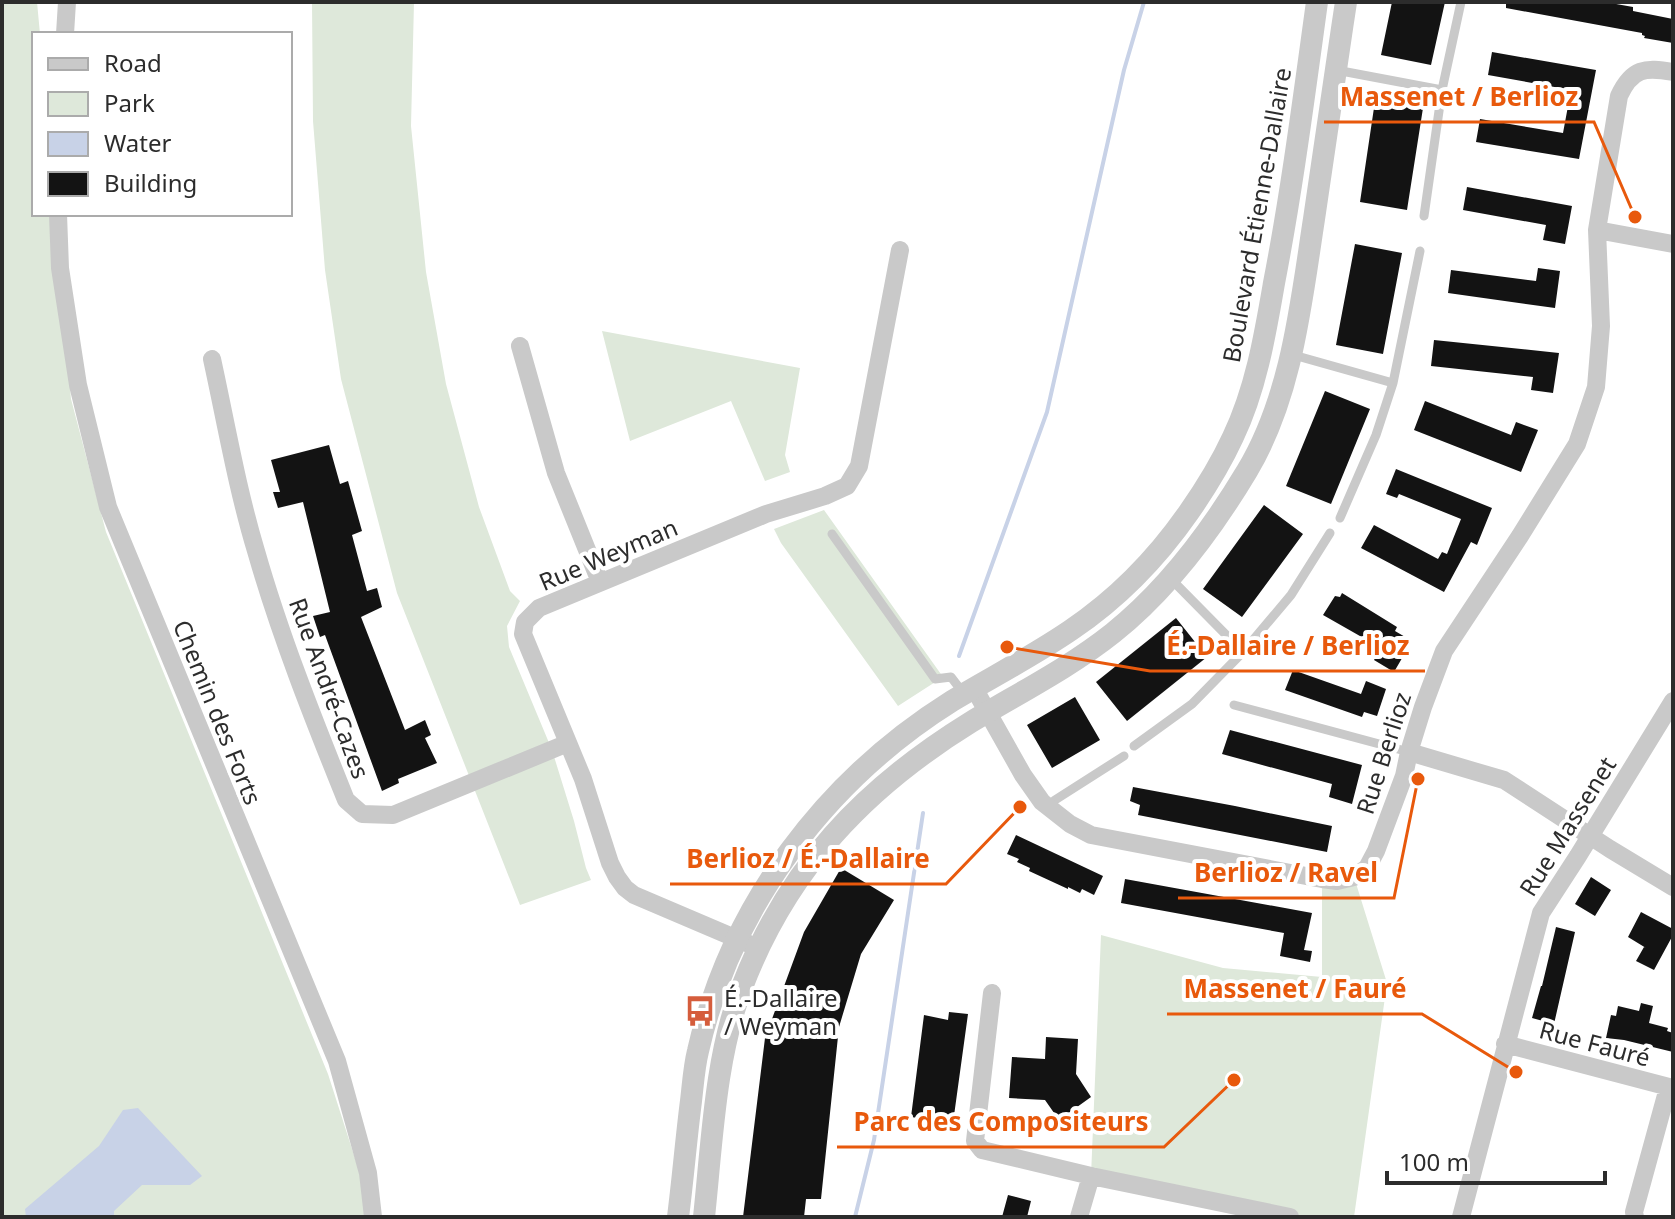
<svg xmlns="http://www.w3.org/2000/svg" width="1675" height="1219" font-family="'Noto Sans',sans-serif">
<rect width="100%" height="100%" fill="#fff"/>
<path fill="#dee8da" d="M2,2H37L40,34H34V214H55L71,399L106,532L328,1074L360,1174L368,1217H2Z
M312,2H414L411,126L426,272L446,384L479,507L510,591L520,601L507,626L509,647L552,750L574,821L586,868L591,880L520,905L397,593L341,379L325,270L313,121Z
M602,331L800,368L785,455L790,472L765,481L731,401L630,441Z
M824,510L943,677L898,706L781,543L774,529Z
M1354,877L1387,983L1354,1217H1290L1091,1176L1101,935L1223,968L1322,977V879Z"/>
<path fill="#c8d2e7" d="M138,1108L202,1176L190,1185H142L114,1211V1217H26L25,1209L99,1146L123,1110Z"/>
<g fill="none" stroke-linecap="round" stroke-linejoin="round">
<path stroke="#c8d2e7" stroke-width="4" d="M959,656L1047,412L1124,70L1144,2
M855,1217L874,1140L923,813"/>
</g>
<path fill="#131313" d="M1392,2H1445L1431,65L1381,55Z
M1506,2H1605L1633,7V11L1673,19V43L1644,38L1645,36L1642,35V33L1506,8Z
M1492,52L1596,70L1579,159L1476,142L1480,119L1563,133L1571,90L1488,75Z
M1375,101L1423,108L1407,210L1360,202Z
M1467,187L1572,206L1565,244L1543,240L1546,225L1463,210Z
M1355,244L1402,253L1383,354L1336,345Z
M1538,268L1560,271L1555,308L1448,293L1451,270L1536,281Z
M1434,340L1559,353L1553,393L1531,390L1533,377L1431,366Z
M1325,391L1370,409L1331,504L1286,486Z
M1425,401L1511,435L1516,422L1538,430L1521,472L1414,430Z
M329,445L340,484L348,481L362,531L352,535L367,591L377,588L382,607L361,617L405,730L425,720L431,735L425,738L437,763L398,779L399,783L382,791L325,635L320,637L313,616L330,612L303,502L278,508L273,492H280L271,460Z
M1396,469L1492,508L1477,545L1471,542L1444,592L1361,548L1374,525L1438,559L1442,552L1447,554L1461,519L1399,494L1397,498L1386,494Z
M1264,505L1303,534L1242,617L1203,589Z
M1342,593L1397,627L1395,631L1412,641L1394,672L1374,660L1381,648L1323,615L1335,596L1340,597Z
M1176,618L1207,657L1127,721L1096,682Z
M1293,670L1361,694L1366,681L1386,689L1377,716L1364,712L1362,717L1285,690Z
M1075,697L1100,740L1052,768L1027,725Z
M1230,730L1362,765L1352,804L1329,797L1332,784L1222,754Z
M1133,787L1235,806L1332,826L1327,852L1138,815L1140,805L1130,801Z
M1016,835L1103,876L1094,895L1082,889L1080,893L1068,887V889L1029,871L1030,868L1017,862L1019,859L1007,854Z
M841,868L894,900L861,954L839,1027L821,1199H806L804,1217H743L765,1038L804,932Z
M1591,877L1611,890L1595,916L1575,904Z
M1125,879L1312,913L1304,950L1312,951L1310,962L1280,956L1284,933L1121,903Z
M1641,912L1673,929V935L1654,970L1636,961L1644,947L1646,948L1628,937Z
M1556,927L1575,932L1554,1024L1532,1018L1541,986H1542Z
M1641,1003L1653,1006L1649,1023L1668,1028L1667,1031L1673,1033V1052L1624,1040L1606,1038L1611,1015L1616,1016L1618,1006L1639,1011Z
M949,1012L968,1014L953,1123L911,1117L924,1015L948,1020Z
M1046,1037L1078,1039L1076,1074L1091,1097L1059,1120L1045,1100L1009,1098L1012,1057L1045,1059Z
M1008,1195L1031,1201L1027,1217H1002Z"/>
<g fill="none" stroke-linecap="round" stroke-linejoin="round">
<path stroke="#c9c9c9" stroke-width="9" d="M1336,70L1442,90L1461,2
M1424,216L1442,90
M1290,354L1393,383L1420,251
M1340,518L1376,435L1393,383
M832,534L935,679L951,677L964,694
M1170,578L1243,652L1291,595L1330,533
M1234,705L1409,752
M1134,746L1192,704L1243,652
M1048,807L1055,800L1124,756"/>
<path stroke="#c9c9c9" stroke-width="18" d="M65,34L67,2
M58,214L60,268L78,385L108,507L337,1061L368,1173L373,1217
M1597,230L1673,244
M520,346L556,473L600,582
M212,359C226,423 237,488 256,551C280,635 313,718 346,800L362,814L393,815L568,743
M974,688L1023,775L1042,802L1070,824L1091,835L1322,879L1337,881L1354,877L1367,868L1376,851L1404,776L1409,752L1423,707L1444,651L1520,536L1577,444L1596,387L1601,326L1597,230L1619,96C1632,68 1645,67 1673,72
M1409,752L1504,780L1610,849L1673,887
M749,944L634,895L625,888L617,877L610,863L583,779L523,634L525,622L539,608L766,514L825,496L847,486L859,466L900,250
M992,993L975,1141L982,1150L1091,1176L1290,1217
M1505,1044L1673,1088
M1079,1217L1091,1176
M1461,1217L1541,913L1578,856L1673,701
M1635,1217L1634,1212L1668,1088"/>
<path stroke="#c9c9c9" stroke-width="22" d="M678,1217C683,1178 686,1140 691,1101C693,1084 694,1067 698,1051C731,905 826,780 952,701C992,677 1033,656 1071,630C1117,599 1157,558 1189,512C1205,489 1221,463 1233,437C1256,389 1265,335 1274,283C1292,190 1304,96 1317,2
M704,1217C712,1143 715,1057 742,987C787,869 864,788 971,722C1019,693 1069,668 1113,633C1168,589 1211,531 1247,471C1292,396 1301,303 1314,219C1325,146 1335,74 1346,2"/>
</g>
<defs>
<symbol id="bus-bare" viewBox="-9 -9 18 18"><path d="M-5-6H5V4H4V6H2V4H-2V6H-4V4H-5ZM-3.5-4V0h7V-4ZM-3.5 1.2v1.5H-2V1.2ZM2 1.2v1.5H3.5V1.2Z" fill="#d55d3c" stroke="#fff" stroke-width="2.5" paint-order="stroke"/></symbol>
</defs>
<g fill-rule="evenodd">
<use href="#bus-bare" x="678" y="989" width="44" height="44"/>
</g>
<g text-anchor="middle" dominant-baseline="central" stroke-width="8" stroke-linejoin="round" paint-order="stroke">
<g font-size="24" fill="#2c2c2c" stroke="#fff">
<text transform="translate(1256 215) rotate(-80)">Boulevard Étienne-Dallaire</text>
<text transform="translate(608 554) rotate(-23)">Rue Weyman</text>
<text transform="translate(330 688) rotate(70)">Rue André-Cazes</text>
<text transform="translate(218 712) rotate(68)">Chemin des Forts</text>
<text transform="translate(1383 753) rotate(-72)">Rue Berlioz</text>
<text transform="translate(1567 826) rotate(-58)">Rue Massenet</text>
<text transform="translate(1595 1043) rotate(15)">Rue Fauré</text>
</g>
<g font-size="24" fill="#2c2c2c" stroke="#fff" text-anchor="start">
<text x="724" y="997">É.-Dallaire<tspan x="724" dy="28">/ Weyman</tspan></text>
</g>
</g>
<path fill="none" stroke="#e8590c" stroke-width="3" d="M1635 217L1594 122H1324M1007 647L1150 671H1425M1020 807L946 884H670M1418 779L1394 898H1178M1516 1072L1422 1014H1167M1234 1080L1164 1147H837"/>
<g fill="#e8590c" stroke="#fff" stroke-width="3">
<circle cx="1635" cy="217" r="8"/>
<circle cx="1007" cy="647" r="8"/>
<circle cx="1020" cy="807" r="8"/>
<circle cx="1418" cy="779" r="8"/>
<circle cx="1516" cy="1072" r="8"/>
<circle cx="1234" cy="1080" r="8"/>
</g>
<g font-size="26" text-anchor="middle" font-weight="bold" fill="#e8590c" stroke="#fff" stroke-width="8" stroke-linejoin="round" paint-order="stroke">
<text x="1459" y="106">Massenet / Berlioz</text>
<text x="1288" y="655">É.-Dallaire / Berlioz</text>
<text x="808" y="868">Berlioz / É.-Dallaire</text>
<text x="1286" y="882">Berlioz / Ravel</text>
<text x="1295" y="998">Massenet / Fauré</text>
<text x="1001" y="1131">Parc des Compositeurs</text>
</g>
<rect width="1675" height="1219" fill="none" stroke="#2c2c2c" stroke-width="8"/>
<rect x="32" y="32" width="260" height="184" fill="#ffffff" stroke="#ababab" stroke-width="2"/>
<rect x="48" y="58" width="40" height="12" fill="#c9c9c9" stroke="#ababab" stroke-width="2"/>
<text x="104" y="72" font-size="24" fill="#2c2c2c">Road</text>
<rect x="48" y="92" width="40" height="24" fill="#dee8da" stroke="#ababab" stroke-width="2"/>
<text x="104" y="112" font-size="24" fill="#2c2c2c">Park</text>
<rect x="48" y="132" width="40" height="24" fill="#c8d2e7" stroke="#ababab" stroke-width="2"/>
<text x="104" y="152" font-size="24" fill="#2c2c2c">Water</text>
<rect x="48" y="172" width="40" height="24" fill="#131313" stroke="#ababab" stroke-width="2"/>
<text x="104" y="192" font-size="24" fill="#2c2c2c">Building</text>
<path d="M1387 1171v12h218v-12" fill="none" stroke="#2c2c2c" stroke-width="4"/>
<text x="1399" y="1171" font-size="24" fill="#2c2c2c" stroke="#ffffff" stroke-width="6" paint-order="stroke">100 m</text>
</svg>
